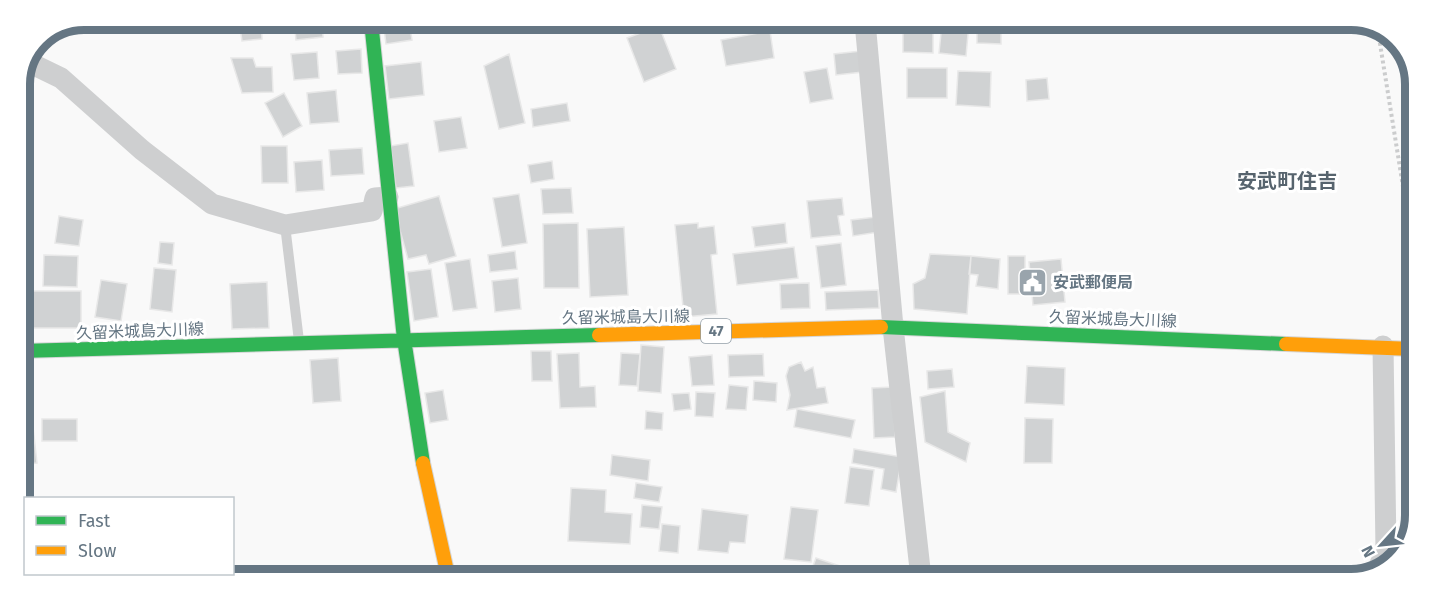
<svg xmlns="http://www.w3.org/2000/svg" width="1435" height="599" font-family="'Fira Sans','Noto Sans JP',sans-serif">
<rect width="100%" height="100%" fill="#f9f9f9"/>
<path fill="#d0d2d3" stroke="#e8e8e8" stroke-width="1.5" d="M239,20H261L262,39L242,41Z
M294,20H322L323,37L296,40Z
M383,21H409L412,40L386,44Z
M502,21H524L506,30Z
M885,22L898,23V28H885Z
M903,23H933V53L903,52Z
M942,23H969L966,56L939,53Z
M977,23H1001V44L977,43Z
M659,26L676,69L644,82L627,38Z
M770,31L774,58L726,66L721,40Z
M361,49L362,73L338,74L336,51Z
M861,51L863,72L836,75L834,54Z
M317,52L319,78L294,80L291,54Z
M509,54L525,123L499,129L484,66Z
M231,58H253L256,67H272L273,92L242,93Z
M421,62L424,95L389,99L385,66Z
M827,68L833,99L810,103L804,72Z
M907,68H947V98H907Z
M958,71L991,72L990,107L956,105Z
M1047,78L1049,99L1027,101L1026,80Z
M336,90L339,122L310,124L307,93Z
M284,93L302,126L283,137L265,103Z
M567,103L570,121L533,127L531,109Z
M461,117L467,148L439,152L434,121Z
M408,143L414,186L396,188L390,146Z
M261,146H287L288,183H262Z
M362,148L364,174L331,176L329,150Z
M322,160L324,190L296,192L294,162Z
M552,161L554,179L531,183L528,165Z
M571,188L573,213L543,214L541,189Z
M519,194L527,243L502,247L493,198Z
M439,196L456,256L429,264L426,255L408,259L394,209Z
M842,198L844,215L838,216L841,235L811,238L807,201Z
M59,216L83,220L79,246L55,243Z
M876,217L879,232L853,236L851,220Z
M578,223L579,288H544L543,224Z
M698,223V228L714,226L717,254L711,255L717,314L684,317L675,225Z
M785,223L787,243L755,247L752,227Z
M624,227L628,295L590,297L587,229Z
M160,242L174,243L172,265L158,263Z
M841,243L846,285L821,288L816,246Z
M794,247L798,278L737,285L733,254Z
M515,251L517,269L490,272L488,255Z
M930,254L971,256L967,314L914,309L913,284L925,278Z
M44,255L78,256L77,287L43,286Z
M971,256L1000,259L998,289L976,286L978,275L969,274Z
M1008,256H1025V294H1008Z
M470,259L477,308L453,311L445,263Z
M1061,259L1065,302L1033,305L1029,262Z
M154,268L176,270L172,312L150,309Z
M431,269L438,317L414,321L407,272Z
M518,278L521,309L495,312L492,281Z
M101,280L127,284L121,321L95,317Z
M267,282L269,328L232,329L230,284Z
M809,283L810,308L781,309L780,284Z
M878,290L879,308L826,310L825,292Z
M32,291H81V328H32Z
M641,345L664,347L661,393L638,391Z
M531,351H551L552,381H532Z
M579,353L580,387L595,386L596,407L560,408L557,354Z
M621,353L640,354L637,386L619,385Z
M763,354L764,376L729,377L728,355Z
M712,355L714,385L692,386L689,357Z
M338,358L341,401L313,403L310,360Z
M801,362L805,371L813,367L817,388L825,387L828,403L787,410L790,395L786,376L789,367Z
M20,366H32V388H20Z
M1027,366L1065,368L1064,405L1025,403Z
M952,369L954,387L928,389L927,371Z
M754,381L777,383L776,402L753,400Z
M729,385L748,387L746,410L726,409Z
M893,387L895,437L874,438L872,388Z
M443,390L448,420L430,423L425,393Z
M945,391L948,432L970,443L966,462L925,442L920,397Z
M696,392L715,393L713,417L695,416Z
M689,393L691,409L674,411L672,394Z
M797,409L855,420L851,438L794,427Z
M646,411L663,413L662,430L645,429Z
M1025,418L1053,419L1052,463H1024Z
M42,419H77V441H42Z
M33,427L37,463L20,465V428Z
M854,449L902,457L896,492L881,489L884,469L852,463Z
M612,455L650,460L648,481L610,475Z
M850,467L874,470L869,506L845,503Z
M636,483L662,487L659,502L634,498Z
M571,488L606,490L605,512L632,514L630,544L568,541Z
M642,505L662,507L659,529L640,527Z
M791,507L818,510L811,562L784,559Z
M702,509L748,515L745,543L730,542L728,553L698,550Z
M662,524L680,526L678,553L659,551Z
M816,558L843,567L839,578L809,577Z
M850,568L875,576V578H847Z"/>
<g fill="none" stroke-linecap="round" stroke-linejoin="round">
<defs>
<path id="fast" d="M371,21L404,339L423,463
M881,327L1286,344
M20,351L599,335"/>
<path id="slow" d="M599,335L881,327
M1286,344L1413,349
M423,463L448,576"/>
</defs>
<use href="#fast" stroke="#d5d6d7" stroke-width="16"/>
<use href="#slow" stroke="#d5d6d7" stroke-width="16"/>
<path stroke="#cbcccd" stroke-width="4" stroke-dasharray="3 3" stroke-linecap="butt" d="M1377,25L1414,255"/>
<path stroke="#cecfd0" stroke-width="10" d="M285,225L299,341"/>
<path stroke="#cecfd0" stroke-width="21" d="M865,22L893,327L921,578
M28,62L61,78L142,150L212,204L285,225L372,211L375,198L388,197
M1377,571L1386,550L1383,346"/>
<use href="#fast" stroke="#30b455" stroke-width="14"/>
<use href="#slow" stroke="#ff9f0a" stroke-width="14"/>
</g>
<defs>
<symbol id="civic-square" viewBox="-11 -11 22 22"><rect x="-9" y="-9" width="18" height="18" rx="4" fill="#99a4ac" stroke="#fff"/><path d="M-.6-6.5H3V-4.5H.6V-3L4-1V1h2V6H-6V1h2V-1L-.6-3ZM-1.2 2.5V6h2.4V2.5Z" fill="#fff"/></symbol>
</defs>
<g fill-rule="evenodd">
<use href="#civic-square" x="1016" y="266" width="33" height="33"/>
</g>
<g text-anchor="middle" dominant-baseline="central" stroke-width="6" stroke-linejoin="round" paint-order="stroke">
<rect fill="#fff" stroke="#939fa8" stroke-width="1.5" x="701" y="319" width="30" height="24" rx="4.5"/>
<g font-size="15" font-weight="bold" fill="#657683">
<text x="716" y="331">47</text>
</g>
<g font-size="16" font-weight="bold" fill="#657683" stroke="#fff" text-anchor="start">
<text x="1053" y="282">安武郵便局</text>
</g>
<g font-size="16" fill="#657683" stroke="#fff">
<text transform="translate(626 317) rotate(-1)">久留米城島大川線</text>
<text transform="translate(1113 319) rotate(2)">久留米城島大川線</text>
<text transform="translate(140 331) rotate(-2)">久留米城島大川線</text>
</g>
<g font-size="20" font-weight="bold" fill="#57646e" stroke="#fff">
<text x="1287" y="181">安武町住吉</text>
</g>
</g>
<path d="M0 0H1435V599H0ZM84 30H1351A54 54 0 0 1 1405 84V515A54 54 0 0 1 1351 569H84A54 54 0 0 1 30 515V84A54 54 0 0 1 84 30Z" fill="#fff" fill-rule="evenodd"/>
<path fill="none" stroke="#657683" stroke-width="8" d="M84 30H1351A54 54 0 0 1 1405 84V515A54 54 0 0 1 1351 569H84A54 54 0 0 1 30 515V84A54 54 0 0 1 84 30Z"/>
<rect x="24" y="497" width="210" height="78" fill="#ffffff" stroke="#c1c8cd" stroke-width="1.5"/>
<rect x="36" y="516" width="30" height="9" fill="#30b455" stroke="#c1c8cd" stroke-width="1.5"/>
<text x="78" y="527" font-size="18" fill="#657683">Fast</text>
<rect x="36" y="546" width="30" height="9" fill="#ff9f0a" stroke="#c1c8cd" stroke-width="1.5"/>
<text x="78" y="557" font-size="18" fill="#657683">Slow</text>
<g transform="translate(1381 545) rotate(243)" stroke="#ffffff" stroke-width="4.5" paint-order="stroke">
<path d="M0-4.5L10 22L0 15L-10 22Z" fill="#657683"/>
<text y="-9" font-size="16" font-weight="bold" text-anchor="middle" fill="#657683">N</text>
</g>
</svg>
